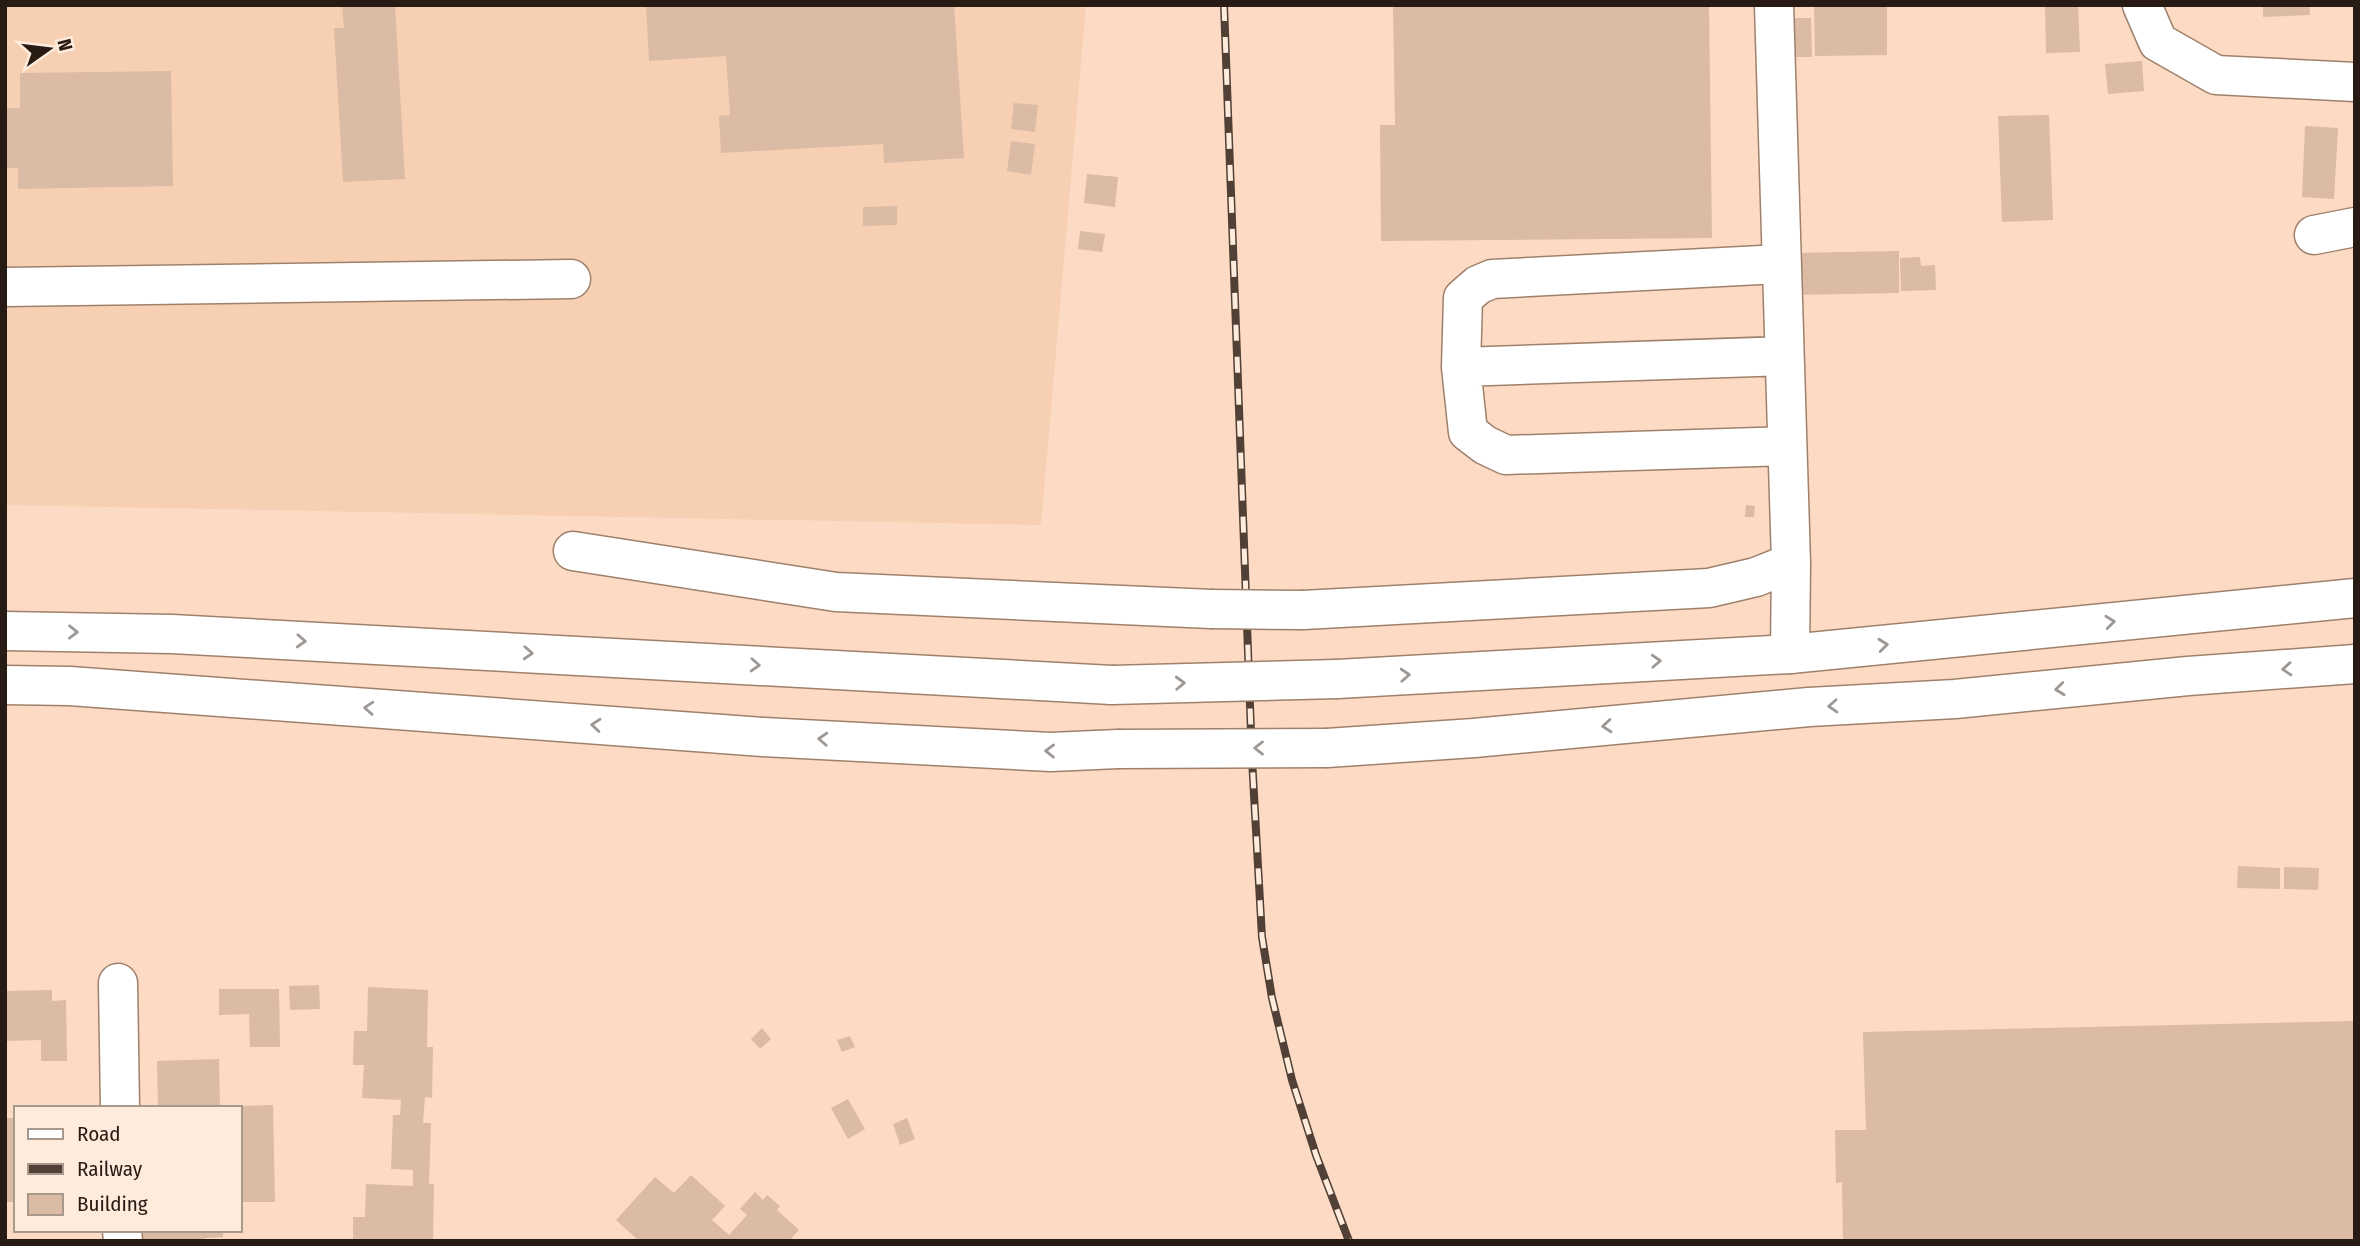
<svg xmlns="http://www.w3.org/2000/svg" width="2360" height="1246" font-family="'Fira Sans Condensed',sans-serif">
<rect width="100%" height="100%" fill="#fcdac3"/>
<path fill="#f7d0b3" d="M5,5H1086L1041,525L5,505Z"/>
<path fill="#dbbba4" d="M342,5H395L405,179L343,182L334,28H344Z
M646,5H954L964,158L884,163L883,144L721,153L719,116L730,115L726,56L649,61Z
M1393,5H1709L1712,238L1381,241L1380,125H1395Z
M1814,5H1887V55L1815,56Z
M2045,5H2078L2080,52L2046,53Z
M2263,5H2309L2310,15L2263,17Z
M1784,18H1811L1812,57H1785Z
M2142,61L2144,91L2108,94L2105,64Z
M171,71L173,186L18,189V168H5V108H20V73Z
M1014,103L1038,105L1035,132L1011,129Z
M2049,115L2053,220L2002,222L1998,116Z
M2305,126L2338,128L2334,199L2302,197Z
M1011,141L1035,144L1031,175L1007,171Z
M1087,174L1118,177L1115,207L1084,203Z
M897,206V225L863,226V207Z
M1080,231L1105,234L1102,252L1078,249Z
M1899,251V293L1791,295L1790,253Z
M1920,257L1921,266L1935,265L1936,290L1901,291L1900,258Z
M1746,505L1755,506L1754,517H1745Z
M2238,866L2280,868V889L2237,888Z
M2284,867L2319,868L2318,890L2284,889Z
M319,985L320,1009L290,1010L289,986Z
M368,987L428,990L427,1047H433L432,1098L425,1097L423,1123H431L429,1184H434L433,1241H353V1217H365L366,1184L413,1186V1170L391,1169L393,1115H400L401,1100L362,1098L364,1065H353L354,1031H367Z
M219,989H279L280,1047H250L249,1014L219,1015Z
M52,990V1001L66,1000L67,1061H41V1040L5,1041V991Z
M2355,1021V1241H1843L1842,1182L1836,1183L1835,1130H1866L1863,1032Z
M762,1028L771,1039L760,1049L751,1039Z
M850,1036L855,1047L842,1052L837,1040Z
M219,1059L220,1108H158L157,1061Z
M848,1099L865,1129L848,1139L831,1108Z
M273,1105L275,1202H240V1106Z
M13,1113H16V1202H5V1118H13Z
M907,1118L915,1139L900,1145L893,1124Z
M691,1175L725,1206L712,1220L729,1235L747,1215L740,1209L755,1192L763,1200L767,1195L780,1206L777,1210L799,1230L789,1241H639L616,1220L655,1177L674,1193Z
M141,1230H223V1237L205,1238V1241H141Z"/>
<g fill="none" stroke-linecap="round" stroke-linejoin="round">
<defs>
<path id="minor" d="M1774,5L1791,563L1790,654
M2142,5L2158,42L2216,75L2355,82
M2314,235L2355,227
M1781,264L1492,279L1478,285L1463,298L1461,367L1468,432L1485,445L1506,455L1787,446
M5,287L571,279
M1461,367L1784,356
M573,551L836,592L1211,609
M1303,610L1709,588L1756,577L1791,563
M118,983L120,1108
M122,1230L123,1241"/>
<path id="highway" d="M5,631L172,634L1112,685
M1337,679L1790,654L2355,598
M5,685L70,686L763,737L1051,752L1118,749
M1327,748L1474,738L1809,707L1955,699L2188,676L2355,664"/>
</defs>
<use href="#minor" stroke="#9f816b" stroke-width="41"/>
<use href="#highway" stroke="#9f816b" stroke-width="41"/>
<use href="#minor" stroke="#fff" stroke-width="38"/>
<use href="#highway" stroke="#fff" stroke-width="38"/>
<defs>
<path id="rail" d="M1224,5L1252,759L1262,937L1272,998L1292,1080L1316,1155L1349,1241"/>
</defs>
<use href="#rail" stroke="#504035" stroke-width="8"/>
<use href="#rail" stroke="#ffebdc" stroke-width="5" stroke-dasharray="16" stroke-linecap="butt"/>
<defs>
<path id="minor-bridge" d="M1211,609L1303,610"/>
<path id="highway-bridge" d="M1112,685L1337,679
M1118,749L1327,748"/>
</defs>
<use href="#minor-bridge" stroke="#9f816b" stroke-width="41" stroke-linecap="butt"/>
<use href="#highway-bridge" stroke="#9f816b" stroke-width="41" stroke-linecap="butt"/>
<use href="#minor-bridge" stroke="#fff" stroke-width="38"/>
<use href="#highway-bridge" stroke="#fff" stroke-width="38"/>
</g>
<defs><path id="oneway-chevron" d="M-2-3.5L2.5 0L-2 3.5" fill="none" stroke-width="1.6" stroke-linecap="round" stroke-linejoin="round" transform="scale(1.75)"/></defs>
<g stroke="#9e9895">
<use href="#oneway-chevron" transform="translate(2110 622) rotate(-6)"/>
<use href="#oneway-chevron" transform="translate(73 632) rotate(1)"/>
<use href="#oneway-chevron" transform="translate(301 641) rotate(3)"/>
<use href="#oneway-chevron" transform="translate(1883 645) rotate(-6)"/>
<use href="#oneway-chevron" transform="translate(528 653) rotate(3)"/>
<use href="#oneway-chevron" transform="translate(1656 661) rotate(-3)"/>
<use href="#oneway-chevron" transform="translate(755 665) rotate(3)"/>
<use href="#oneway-chevron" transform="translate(2287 669) rotate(176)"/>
<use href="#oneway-chevron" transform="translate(1405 675) rotate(-3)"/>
<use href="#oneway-chevron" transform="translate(1180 683) rotate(-2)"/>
<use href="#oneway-chevron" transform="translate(2060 689) rotate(174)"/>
<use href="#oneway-chevron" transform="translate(1833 706) rotate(177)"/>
<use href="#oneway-chevron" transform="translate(369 708) rotate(-176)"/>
<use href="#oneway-chevron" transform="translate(596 725) rotate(-175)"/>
<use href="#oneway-chevron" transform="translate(1607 726) rotate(175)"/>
<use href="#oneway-chevron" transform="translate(823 739) rotate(-177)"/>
<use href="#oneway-chevron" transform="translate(1259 748) rotate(180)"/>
<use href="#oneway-chevron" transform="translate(1050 751) rotate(-179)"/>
</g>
<rect width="2360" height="1246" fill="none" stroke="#271b13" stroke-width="14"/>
<rect x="14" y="1106" width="228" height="126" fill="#ffebdc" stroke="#a9988c" stroke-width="2"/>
<rect x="28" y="1129" width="35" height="10" fill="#ffffff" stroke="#a9988c" stroke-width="2"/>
<text x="77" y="1141" font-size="21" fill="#271b13">Road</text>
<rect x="28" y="1164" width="35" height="10" fill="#504035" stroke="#a9988c" stroke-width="2"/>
<text x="77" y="1176" font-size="21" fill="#271b13">Railway</text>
<rect x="28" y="1194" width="35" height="21" fill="#dbbba4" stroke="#a9988c" stroke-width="2"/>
<text x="77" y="1211" font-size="21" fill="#271b13">Building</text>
<g transform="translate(49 49) rotate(76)" stroke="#ffebdc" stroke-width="5" paint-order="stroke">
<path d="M0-5L12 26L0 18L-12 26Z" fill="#271b13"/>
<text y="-10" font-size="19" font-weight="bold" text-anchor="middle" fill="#271b13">N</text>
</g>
</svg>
